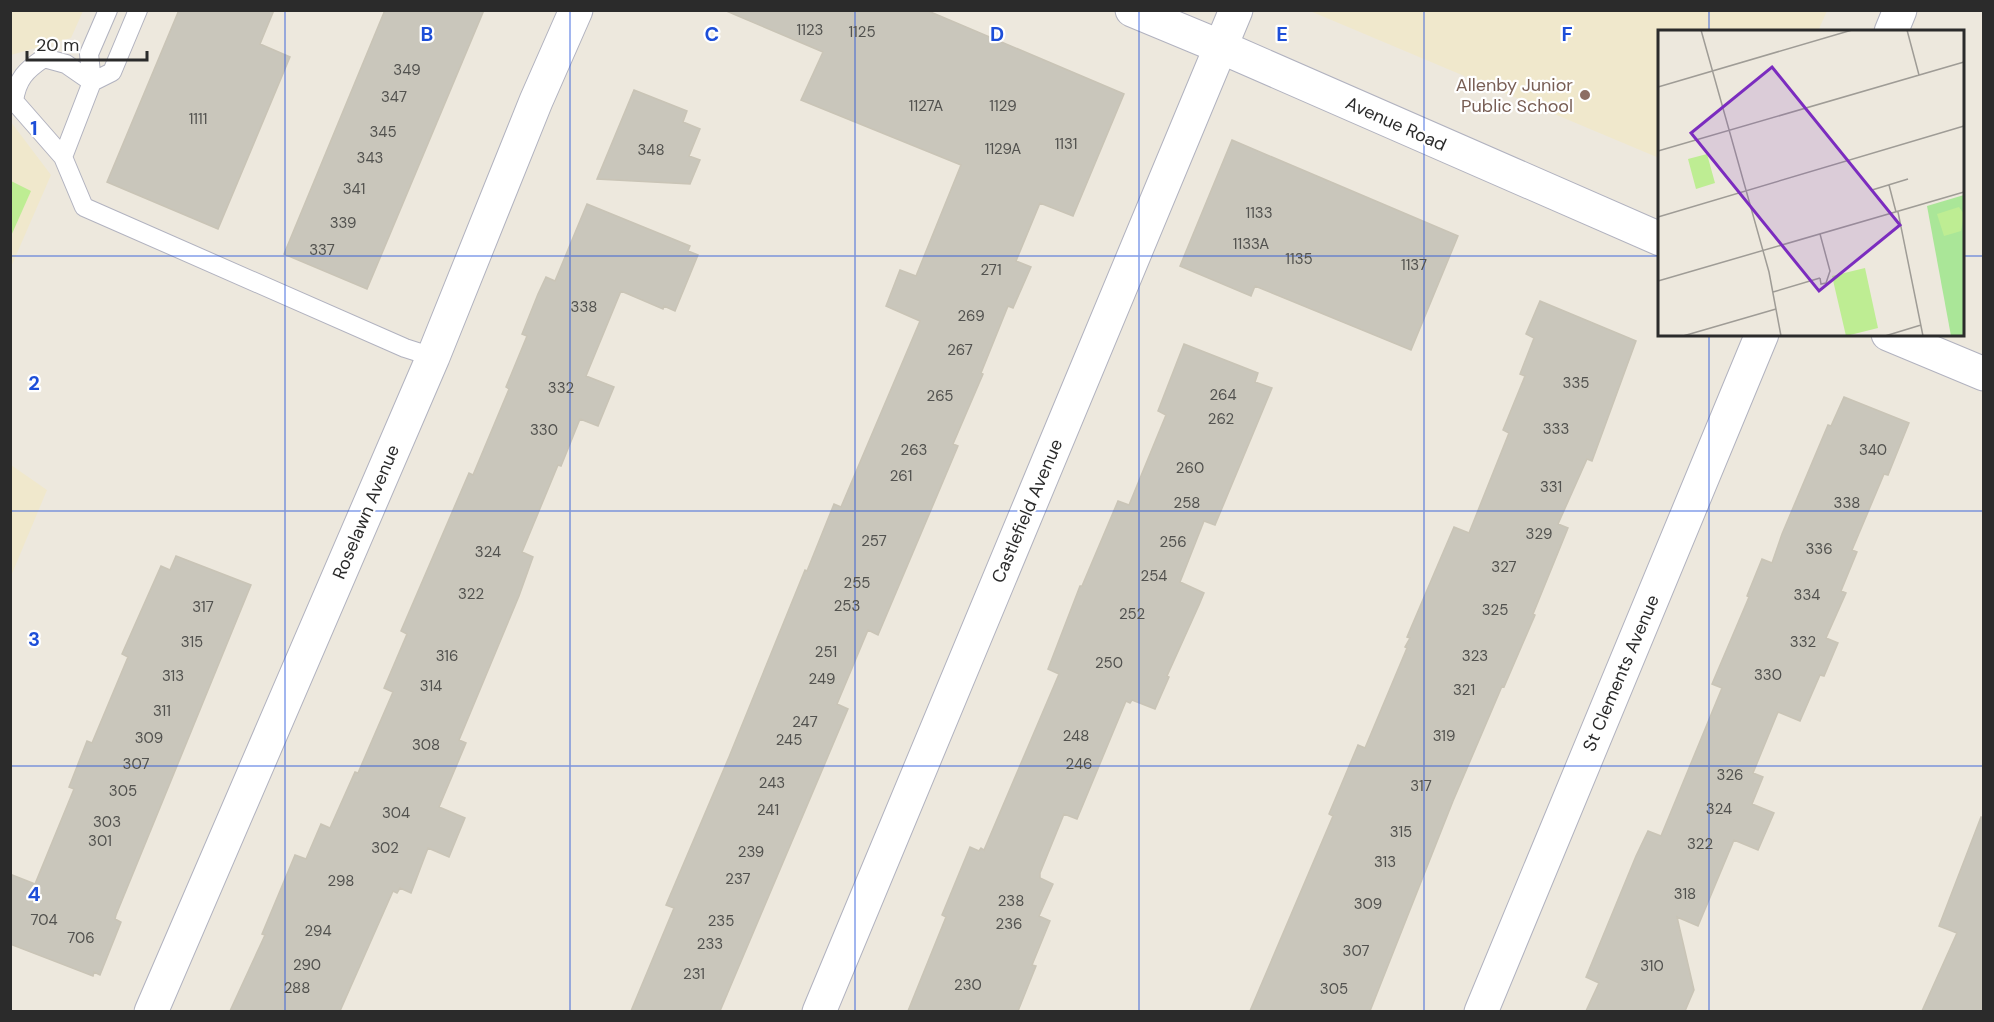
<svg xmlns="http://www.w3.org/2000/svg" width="1994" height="1022" font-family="'DM Sans',sans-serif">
<rect width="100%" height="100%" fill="#ede8dd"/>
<path fill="#f0e8cc" d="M11,10H83V11L71,38L11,55Z
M1310,11H1827L1818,31L1660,32L1659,158Z
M11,122L51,175L11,267Z
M11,465L47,490L11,576Z"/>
<path fill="#beed93" d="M11,181L31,191L11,236Z"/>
<path fill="#c9c6bb" stroke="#c9c4b6" stroke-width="1.5" d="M179,10H274L260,44L290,57L218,229L107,182Z
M385,10H484L367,289L284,254Z
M724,10H926L1124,94L1073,216L1040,203L1016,261L1031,267L1013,308L1008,306L981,373L983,374L953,444L958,446L878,635L868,630L837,704L848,709L720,1011H631L674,908L666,905L729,757L805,570L807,571L834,504L841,507L920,321L886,306L900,270L916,276L961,165L801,100L823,52Z
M634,90L687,111L683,122L700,129L689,156L700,160L690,184L597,179Z
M1232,140L1458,236L1411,350L1255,286L1251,296L1180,266Z
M587,204L690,246L688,251L698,255L675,311L664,306L663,309L621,291L586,376L614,387L598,426L580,419L561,466L558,465L522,552L533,557L519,596L459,740L466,743L439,807L465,818L449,857L428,848L411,893L400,888L397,893L393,891L340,1011H230L265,935L262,934L295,855L306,859L321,824L330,828L355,772L358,773L393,692L384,688L407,634L401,631L469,473L473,475L509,389L506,387L527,336L522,334L538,294L546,277L555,281Z
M1540,301L1636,341L1592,461L1587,459L1558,524L1568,528L1533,614L1535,615L1504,687L1502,686L1500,691L1453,801L1370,1011H1250L1333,816L1329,814L1358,745L1365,748L1407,648L1405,647L1410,638L1407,637L1454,527L1469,533L1509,433L1503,430L1525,376L1520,374L1534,338L1526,334Z
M1184,344L1258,373L1255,382L1272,388L1215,525L1204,521L1180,582L1204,593L1199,605L1167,676L1169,677L1155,709L1132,700L1130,703L1126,701L1077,819L1064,814L1040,873V878L1053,884L1039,916L1050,921L1032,965L1036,966L1018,1011H908L946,917L942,915L970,847L979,851L981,848L984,850L1059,674L1048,669L1080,586H1082L1118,501L1129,505L1166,415L1158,411Z
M1844,397L1909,423L1888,475L1884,474L1852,550L1857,552L1841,591L1846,593L1826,638L1838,643L1824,676L1820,675L1800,721L1778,712L1753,773L1763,777L1752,804L1774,813L1758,850L1734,840L1698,926L1677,917L1694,990L1685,1011H1586L1599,983L1586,977L1636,856L1648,831L1661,836L1722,688L1712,684L1749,597L1747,596L1762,559L1772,563L1782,534L1828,425L1831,426Z
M176,556L251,585L116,915L115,919L121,922L100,975L94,972L93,976L10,944V874L35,884L74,789L69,787L87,741L92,743L128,657L122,654L161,566L170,570Z
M1981,817L1983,818V1011H1922L1957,933L1939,926Z"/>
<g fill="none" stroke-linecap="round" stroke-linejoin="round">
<defs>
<path id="service" d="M92,82L66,64L44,58C26,70 17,79 14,101L63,157L84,207L405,348L433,357
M92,82L112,72L138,10
M63,157L92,82L89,54L108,10"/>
<path id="minor" d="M1891,32L1900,10
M151,1012L433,357L536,101L576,10
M819,1012L1236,10
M1481,1012L1762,334"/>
<path id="secondary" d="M1132,10L1221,47L1660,239
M1888,334L1984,374"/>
</defs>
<use href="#service" stroke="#b1b2bf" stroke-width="20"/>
<use href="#minor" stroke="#b1b2bf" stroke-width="35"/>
<use href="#secondary" stroke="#b1b2bf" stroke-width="35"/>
<use href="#service" stroke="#fff" stroke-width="18"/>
<use href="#minor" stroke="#fff" stroke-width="33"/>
<use href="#secondary" stroke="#fff" stroke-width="33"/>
</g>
<path fill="none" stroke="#1d4ed8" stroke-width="1.5" stroke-opacity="0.55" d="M285,10V1012M570,10V1012M855,10V1012M1139,10V1012M1424,10V1012M1709,10V32M10,256H1660M1962,256H1984M1709,334V1012M10,511H1984M10,766H1984"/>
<circle fill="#8d6e63" stroke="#fff" stroke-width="2" cx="1585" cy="95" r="6"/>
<g text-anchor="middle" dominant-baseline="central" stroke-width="4.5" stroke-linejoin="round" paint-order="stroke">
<g font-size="15" fill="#52524f">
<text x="810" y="30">1123</text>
<text x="862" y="32">1125</text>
<text x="407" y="70">349</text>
<text x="394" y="97">347</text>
<text x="926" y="106">1127A</text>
<text x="1003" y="106">1129</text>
<text x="198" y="119">1111</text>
<text x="383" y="132">345</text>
<text x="1066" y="144">1131</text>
<text x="1003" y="149">1129A</text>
<text x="651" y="150">348</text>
<text x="370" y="158">343</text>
<text x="354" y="189">341</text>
<text x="1259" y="213">1133</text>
<text x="343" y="223">339</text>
<text x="1251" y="244">1133A</text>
<text x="322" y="250">337</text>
<text x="1299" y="259">1135</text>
<text x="1414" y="265">1137</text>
<text x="991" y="270">271</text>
<text x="584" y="307">338</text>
<text x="971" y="316">269</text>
<text x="960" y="350">267</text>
<text x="1576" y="383">335</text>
<text x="561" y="388">332</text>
<text x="1223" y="395">264</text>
<text x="940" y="396">265</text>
<text x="1221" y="419">262</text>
<text x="1556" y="429">333</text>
<text x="544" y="430">330</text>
<text x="914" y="450">263</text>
<text x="1873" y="450">340</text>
<text x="1190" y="468">260</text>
<text x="901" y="476">261</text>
<text x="1551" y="487">331</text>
<text x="1187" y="503">258</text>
<text x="1847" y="503">338</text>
<text x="1539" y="534">329</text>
<text x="874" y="541">257</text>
<text x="1173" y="542">256</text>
<text x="1819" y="549">336</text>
<text x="488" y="552">324</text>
<text x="1504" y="567">327</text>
<text x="1154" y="576">254</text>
<text x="857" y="583">255</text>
<text x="471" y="594">322</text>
<text x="1807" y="595">334</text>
<text x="847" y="606">253</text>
<text x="203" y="607">317</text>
<text x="1495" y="610">325</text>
<text x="1132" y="614">252</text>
<text x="192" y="642">315</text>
<text x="1803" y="642">332</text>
<text x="826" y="652">251</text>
<text x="447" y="656">316</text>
<text x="1475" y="656">323</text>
<text x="1109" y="663">250</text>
<text x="1768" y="675">330</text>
<text x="173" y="676">313</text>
<text x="822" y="679">249</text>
<text x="431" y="686">314</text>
<text x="1464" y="690">321</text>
<text x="162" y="711">311</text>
<text x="805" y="722">247</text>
<text x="1076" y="736">248</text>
<text x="1444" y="736">319</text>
<text x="149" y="738">309</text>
<text x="789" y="740">245</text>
<text x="426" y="745">308</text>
<text x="136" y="764">307</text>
<text x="1079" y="764">246</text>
<text x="1730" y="775">326</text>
<text x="772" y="783">243</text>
<text x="1421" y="786">317</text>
<text x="123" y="791">305</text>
<text x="1719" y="809">324</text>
<text x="768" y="810">241</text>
<text x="396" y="813">304</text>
<text x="107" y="822">303</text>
<text x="1401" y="832">315</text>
<text x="100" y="841">301</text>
<text x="1700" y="844">322</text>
<text x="385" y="848">302</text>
<text x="751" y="852">239</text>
<text x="1385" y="862">313</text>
<text x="738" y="879">237</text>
<text x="341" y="881">298</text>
<text x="1685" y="894">318</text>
<text x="1011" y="901">238</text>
<text x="1368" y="904">309</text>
<text x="44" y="920">704</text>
<text x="721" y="921">235</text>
<text x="1009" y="924">236</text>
<text x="318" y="931">294</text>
<text x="81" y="938">706</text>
<text x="710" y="944">233</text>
<text x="1356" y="951">307</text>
<text x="307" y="965">290</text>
<text x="1652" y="966">310</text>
<text x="694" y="974">231</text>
<text x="968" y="985">230</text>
<text x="297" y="988">288</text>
<text x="1334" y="989">305</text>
</g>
<g font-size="18" fill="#785e54" stroke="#fff" text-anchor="end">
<text x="1573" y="85">Allenby Junior<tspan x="1573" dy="21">Public School</tspan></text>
</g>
<g font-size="18" fill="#2b2b2b" stroke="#fff">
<text transform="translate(1396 124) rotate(24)">Avenue Road</text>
<text transform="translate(1027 511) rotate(-67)">Castlefield Avenue</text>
<text transform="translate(366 512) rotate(-67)">Roselawn Avenue</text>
<text transform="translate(1621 673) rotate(-67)">St Clements Avenue</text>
</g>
</g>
<g transform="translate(1658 30)">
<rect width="306" height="306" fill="#ede8dd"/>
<path d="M306,165V306H293L269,176Z" fill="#aae698"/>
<path d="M49,124L57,153L38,159L30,129ZM301,177L306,184L303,201L286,206L279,184ZM207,238L220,298L188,306L174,246Z" fill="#beed93"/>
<path fill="none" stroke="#9f9c96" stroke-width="1.5" d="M43,0L111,242L123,306M249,0L261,45M0,57L194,0M0,121L306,32M231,155L238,182M214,160L250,149M240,182L265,306M0,187L306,96M162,204L172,241L168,253L163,254L162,248M0,251L306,162M115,262L162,248M25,306L118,279M227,306L263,295"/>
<path fill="#7b2cbf" fill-opacity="0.15" stroke="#7b2cbf" stroke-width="3" d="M114,37L242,195L161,261L33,103Z"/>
<rect width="306" height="306" fill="none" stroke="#2b2b2b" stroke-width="3"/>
</g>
<g font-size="20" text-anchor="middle" font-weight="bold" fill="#1d4ed8" stroke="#fff" stroke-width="4.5" stroke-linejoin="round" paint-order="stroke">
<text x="427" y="41">B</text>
<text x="712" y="41">C</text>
<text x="997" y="41">D</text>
<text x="1282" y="41">E</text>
<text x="1567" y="41">F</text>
<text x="34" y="135">1</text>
<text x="34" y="390">2</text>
<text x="34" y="646">3</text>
<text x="34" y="901">4</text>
</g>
<rect width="1994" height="1022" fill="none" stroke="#2b2b2b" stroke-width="24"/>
<path d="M27 51v9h120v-9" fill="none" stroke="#2b2b2b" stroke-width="3"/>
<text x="36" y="51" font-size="18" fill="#2b2b2b" stroke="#ffffff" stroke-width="4.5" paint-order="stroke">20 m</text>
</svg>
